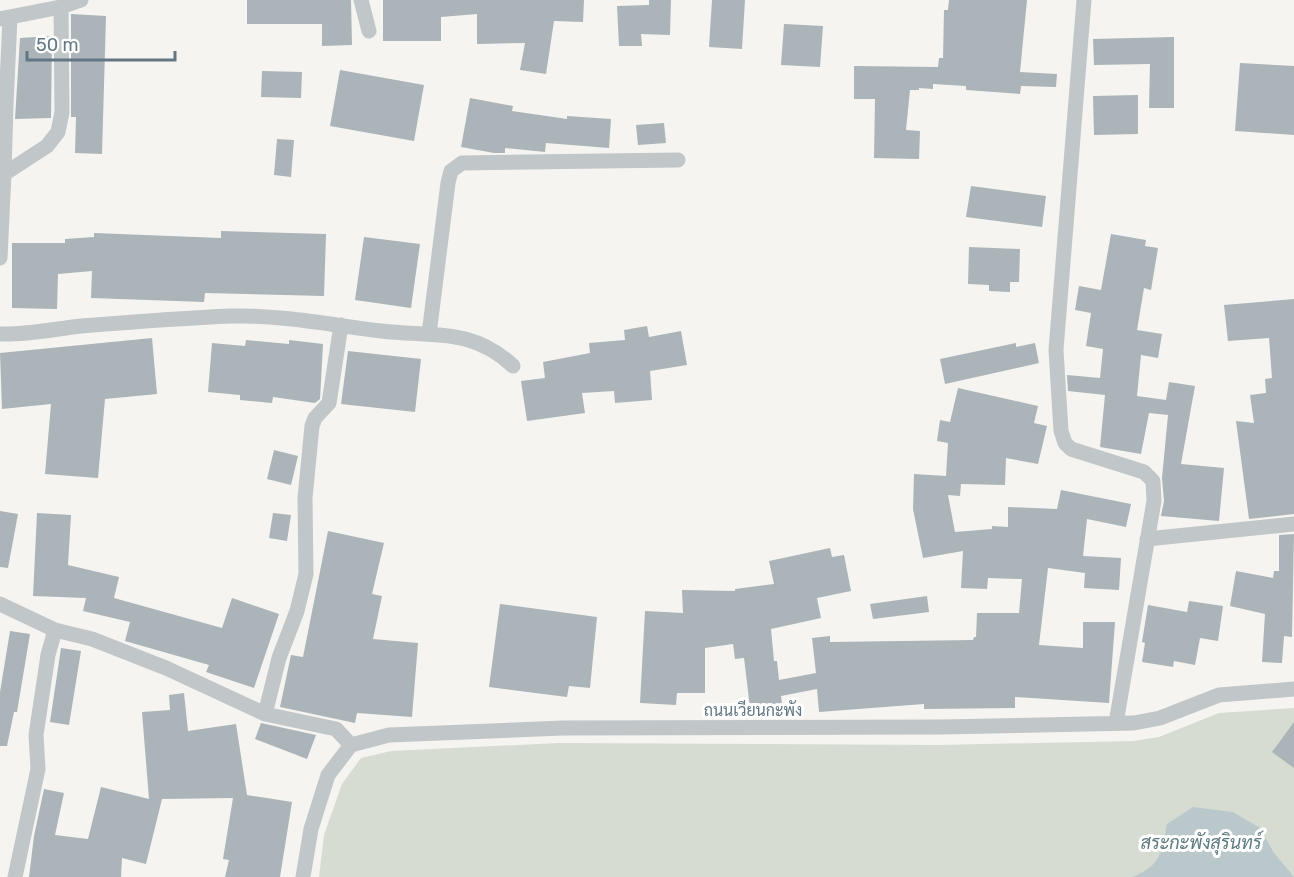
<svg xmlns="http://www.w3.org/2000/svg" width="1294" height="877" font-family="Rubik,Sarabun,sans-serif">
<rect width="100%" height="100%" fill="#f5f4f0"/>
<path fill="#d6dcd1" d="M1294,708V877H319L324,835L342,784L361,758L391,751L559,743L938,745L1133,741L1159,737L1219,713Z"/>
<path fill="#bac8cc" d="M1193,807L1233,812L1260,828L1274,853L1294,877H1132C1161,866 1162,852 1167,824Z"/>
<path fill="#abb4b8" d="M247,0H351L352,45L322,46V24H247Z
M383,0H584L583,22L554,21L546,74L520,70L525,43L477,44V14L441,17V41H383Z
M649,0H671L670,35L641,34L642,46H619L617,6L649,5Z
M712,0H745L742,49L709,47Z
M949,0H1027L1020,72L1057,74L1056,87L1021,86L1020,94L966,90V86L933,84V89L919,88V90H910L906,130L920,131L919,159L874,158L875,99H854V66L938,67L939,58H943L944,10H948Z
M71,14L106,16L102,154L75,153L76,117H71Z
M784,24L823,26L820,67L781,65Z
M52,36L51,118L15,119L20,38Z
M1174,37V108H1149L1150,64L1094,65L1093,39Z
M1240,63L1294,66V135L1235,131Z
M340,70L424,85L414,141L330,126Z
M262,71L302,72L301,98L261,97Z
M1138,95V134L1094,135L1093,96Z
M470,98L513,106L512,111L567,119V116L611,119L609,148L546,143L545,152L505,148V153H494L461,147Z
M664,123L666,143L638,145L636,125Z
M277,139L294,140L291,177L274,175Z
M971,186L1046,196L1042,227L966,217Z
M221,231L326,234L324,296L205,293L204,302L91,298L92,271L58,274L57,309L12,308V243H65V239L94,237V233L221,238Z
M1111,234L1146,240L1145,246L1158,248L1151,290L1144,288L1137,330L1162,334L1158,358L1141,355L1137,396L1166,400L1169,382L1195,386L1181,464L1224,468L1219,521L1161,516L1164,501L1162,478L1168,415L1149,413L1141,454L1100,447L1105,395L1068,391L1067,375L1100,378L1103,349L1086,346L1091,313L1075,310L1079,286L1101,290Z
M364,237L420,244L411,308L355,300Z
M969,247L1020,249L1019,282H1010V292L989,291V285L968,284Z
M1294,299V514L1249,519L1236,421L1254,423L1250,395L1266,393L1265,379L1272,378L1269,338L1228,341L1224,305Z
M647,326L649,337L681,331L687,365L650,371L652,400L615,403L614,391L582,393L585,413L527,421L521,381L545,378L543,362L590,353L589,343L625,340L624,330Z
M152,338L157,394L105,399L98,478L45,474L51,404L2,409L0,353Z
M246,340L289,344V340L323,344L320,399L315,403L273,397L272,403L240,400V395L208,392L212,343L245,346Z
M1016,343V347L1035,343L1039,363L945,384L940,359Z
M348,351L421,359L415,412L341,404Z
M958,388L1038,406L1034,423L1047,426L1038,464L1006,458L1005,485L961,484L960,496L948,495L955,532L992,529V526L1008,527V507L1057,509L1061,490L1131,504L1126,527L1087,519L1083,556L1121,558L1119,590L1084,588L1085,573L1048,568L1039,645L1083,648V622H1115L1109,703L1015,697V708L924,709V704L819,712L817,689L781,696L783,712L751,716L744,658L735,659L733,644L705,648V693H677L676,705L640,703L645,611L683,613L682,590L735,591V589L774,584L769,561L830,548L832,557L844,555L851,591L817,598L821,618L771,629L774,661H777L779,680L816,673L812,638L830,636V642L973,640L974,637H976L977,613H1019L1022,579L988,578L987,589L961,588L963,551L923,558L913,509L914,474L946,476L948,443L937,441L940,420L950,422Z
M274,450L298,456L291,485L267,479Z
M0,511L18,514L8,568L0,567Z
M37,513L71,515L68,565L119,577L114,598L222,628L232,598L279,614L254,688L206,672L209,665L125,641L130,622L83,611L86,598L33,596Z
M273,513L291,515L287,541L269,538Z
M328,531L384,543L372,594L382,596L373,639L418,643L412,717L357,713L355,723L280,707L291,655L303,657Z
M1294,534L1292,637L1284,636L1282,663L1262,662L1265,614L1230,606L1236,571L1273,578L1274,571H1279V535Z
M927,596L929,612L873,619L870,604Z
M1189,601L1223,606L1218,641L1200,638L1195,665L1174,661L1173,667L1142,662L1145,643L1142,642L1148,605L1187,612Z
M500,604L597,617L590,688L569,686L567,697L489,687Z
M10,631L30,634L17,712H14L7,746H0V692Z
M61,648L81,651L69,725L50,722Z
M184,693L188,731L236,724L247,795L292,802L280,877H225L229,860L223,859L233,798L162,799L146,864L122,858L121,877H29L34,836L44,789L64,793L55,835L88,839L101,787L149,799L142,712L170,710L169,695Z
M1294,722V768L1272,752Z
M261,723L316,735L307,759L255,739Z"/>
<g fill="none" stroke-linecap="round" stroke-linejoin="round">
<path stroke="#c1c6c8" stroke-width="15" d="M361,0L369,31
M1084,0L1056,350L1061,431L1065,443L1071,449L1144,472L1153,481L1154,501L1116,723
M0,19L61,7L81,0
M0,105H6L4,174
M6,105L10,18
M0,258L4,174L47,146L58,132L62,112L61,7
M0,334C27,335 54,329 81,326C131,322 182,318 231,316C282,315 331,325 381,331C432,337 472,327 513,366
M429,334L448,183L451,171L462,163L678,160
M1147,539L1294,524
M0,604L55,630L92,639L166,668L265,714L336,729L351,745
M265,714L279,658L297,611L306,574L305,498L312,426L315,418L329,403L341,325
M15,877L38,769L36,735L48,655L55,630
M303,877L311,829L328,775L351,745L389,735L563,728L941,727L1134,723L1160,718L1219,695L1294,689"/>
</g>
<g text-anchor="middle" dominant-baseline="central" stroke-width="6" stroke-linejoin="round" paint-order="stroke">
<g font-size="16" fill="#627783" stroke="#fff">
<text x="753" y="710">ถนนเวียนกะพัง</text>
</g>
<g font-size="18" font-style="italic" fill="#5d7a81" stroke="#fff">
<text x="1201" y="843">สระกะพังสุรินทร์</text>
</g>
</g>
<path d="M27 51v9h148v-9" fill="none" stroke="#627783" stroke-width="3"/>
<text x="36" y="51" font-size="18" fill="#627783" stroke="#ffffff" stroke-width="4.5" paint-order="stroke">50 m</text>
</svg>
